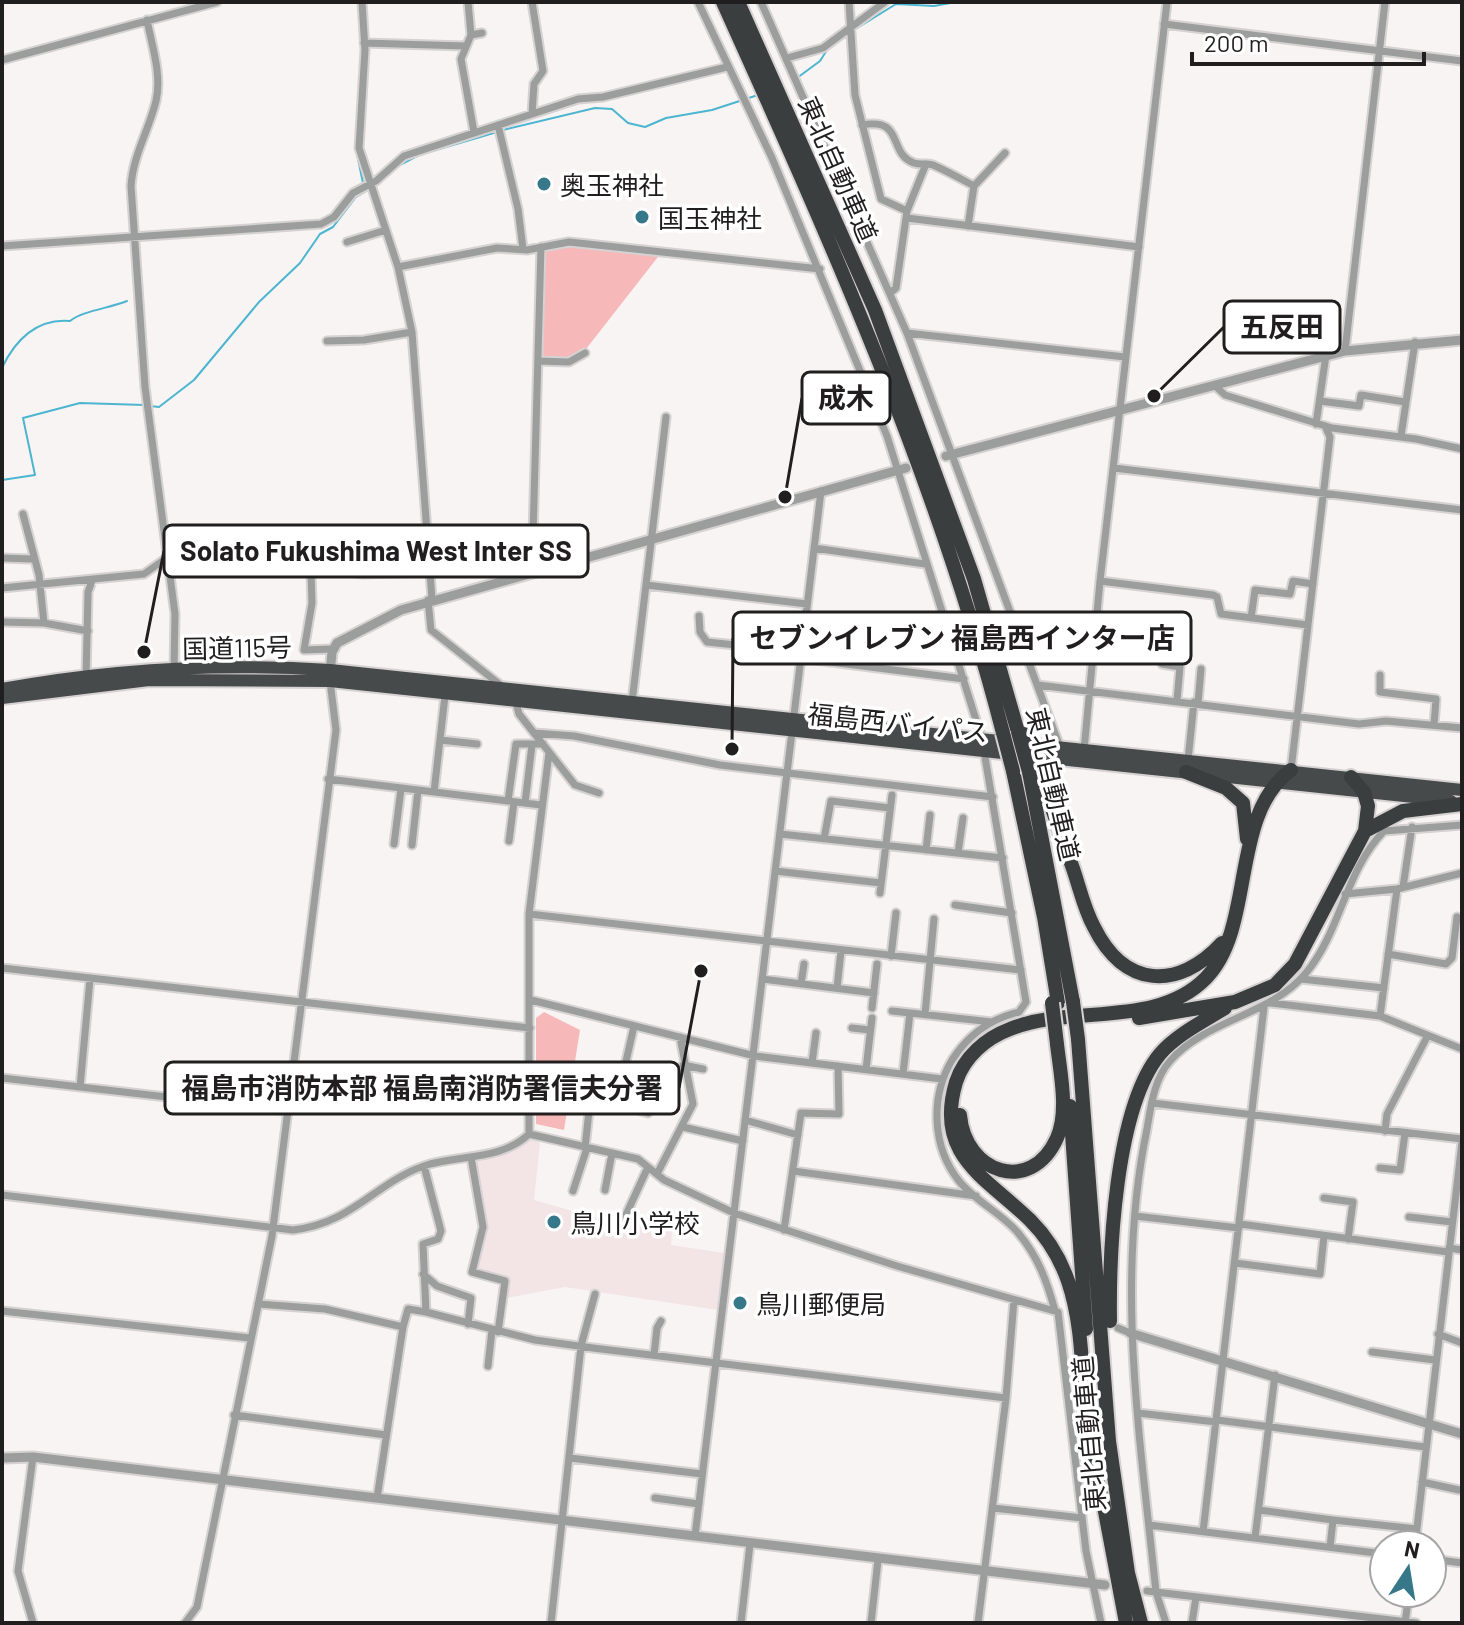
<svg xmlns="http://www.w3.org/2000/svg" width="1464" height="1625" font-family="Barlow,'Noto Sans JP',sans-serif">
<rect width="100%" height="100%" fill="#f9f4f4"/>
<path fill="#f3e4e5" d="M530,1137L540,1143L534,1200L597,1218L672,1229L671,1245L724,1253L718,1310L565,1287L506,1298L508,1280L475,1270L487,1226L477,1161L514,1150Z"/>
<path fill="#f7b8ba" d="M590,245L661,253L586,349L562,360L540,358L543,250Z
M544,1012L580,1030L564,1130L536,1124V1018Z"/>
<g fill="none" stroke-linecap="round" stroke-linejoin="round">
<path stroke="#4cb5d0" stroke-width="2" d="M194,4L200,2
M854,30L896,4L934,6L956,2
M797,78L820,61L827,50
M503,130L595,108L612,109L628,123L645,127L666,118L712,110L758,95
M356,143L360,74
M357,154L363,183
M398,166L419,155L497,132
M374,187L387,176
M2,368C15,340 37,318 70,321C82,311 110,308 127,301
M150,406L159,407L194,380L259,302L300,263L320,234L333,227L356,197L368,190
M2,480L35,475L23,418L80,403L144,405"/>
<defs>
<path id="minor" d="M362,2L365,50L359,148L398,267L412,332L432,599
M468,2L471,35
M698,2L772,158L887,436L982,739L1026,1002L1019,1012C989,1019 968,1035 952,1060C930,1097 932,1147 959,1181C976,1202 1003,1214 1019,1234C1038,1257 1047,1281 1055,1311
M761,2L907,333L1060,747
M849,2L855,95L881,199L907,211L896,288L890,293
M147,20C152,46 162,75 156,101C149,130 133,155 131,186L145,387L175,614L174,670
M1164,24L1462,61
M364,43L465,46
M787,58L823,48L885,2
M2,60L217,2
M532,114L534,84L543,71L532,2
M498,125L518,209L523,249
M862,125C905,117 887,153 914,163C920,165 927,163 933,165C947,171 961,179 974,186
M474,132L461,59L471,35L482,33
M907,211L926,164
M907,218L1139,247
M968,226L974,186L1005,153
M347,242L386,230
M2,246L321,224L334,217L353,193L376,181L404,156L578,99L603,97L727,67
M398,267L497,248L527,250L569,242L820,269
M907,333L1125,357
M327,341L364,340L412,332
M1345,351L1385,2
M538,361L569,362L585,353
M1214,385L1225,395L1332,428L1416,439L1462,449
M1320,401L1359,406L1361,395L1405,402
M1316,424L1326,355
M1401,436L1415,342
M1114,468L1462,510
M23,514L39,575L44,623
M814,548L925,564
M2,558L32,559
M532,571L541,247
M1100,581L1213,595L1217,597L1221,614L1308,625
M646,585L807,604
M2,588L144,574L168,557
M428,600L431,630L503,687
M699,616L700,632L707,642L801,652
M1251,618L1255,590L1290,594L1293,581L1313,584
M2,622L44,623L88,631
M333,649L304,650L312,603L311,573L333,569L363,574L429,572
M800,658L964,679
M1162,664L1180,667L1177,700
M1380,675V692L1436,699L1434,725
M86,679L88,592L92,581
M1038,685L1359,724L1386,721L1462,728
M632,702L666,417
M516,703L519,714L575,785L599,793
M1198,703L1201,669
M534,733L574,736L720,765L993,797
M440,740L477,744
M1084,750L1100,581L1167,2
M1188,760L1194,702
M1291,770L1330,437L1325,426
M328,779L541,805
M434,792L445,696
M508,801L516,744H543
M525,803L532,745
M780,834L1003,858
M824,839L831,801L890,808
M509,841L514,802
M394,844L401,789
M412,845L418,790
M926,850L930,815
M958,853L963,818
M775,871L881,883
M1403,887L1412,827
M880,893L892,795
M1345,894L1397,889L1462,873
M955,905L1012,913
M529,914L1021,970
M1388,954L1446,964L1452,958L1457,917
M891,956L896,913
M2,968L530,1028
M762,979L874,993
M1301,979L1384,988
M801,984L804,964
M837,988L841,951
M531,1000L755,1056L942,1079
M1271,1003L1380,1016L1462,1049
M872,1008L877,964
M892,1011L992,1022
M925,1014L934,919
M1380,1016L1397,889
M852,1028L870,1030
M812,1063L816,1033
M683,1065L703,1069
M866,1069L872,1018
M903,1074L910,1013
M2,1078L288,1111
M80,1087L90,979
M602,1099L648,1113
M617,1101L634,1026
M1152,1103L1462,1139
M745,1120L798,1135
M683,1127L743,1141
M1385,1131L1387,1114L1427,1037
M529,1134L638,1159L664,1180L734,1213L897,1266L1058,1312L1086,1551L1101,1623
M585,1148L589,1111L604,1092
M471,1157L483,1227L472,1272L505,1281L498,1332
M424,1166L441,1231L438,1239L423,1244L426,1312L535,1340L593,1348L1006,1398
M1380,1168L1400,1170L1405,1133
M793,1171L976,1196
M657,1174L693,1104L680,1037
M605,1190L612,1153
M573,1191L587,1148
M2,1195L293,1230C355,1223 376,1180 430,1164C464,1155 503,1159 529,1134V914L549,753
M1324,1198L1353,1202L1348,1239
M1135,1216L1239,1228
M1409,1217L1452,1222
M624,1219L648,1167
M1240,1224L1448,1252
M784,1230L801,1113L839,1114L838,1066
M1449,1248L1462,1250
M1235,1263L1320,1274L1324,1236
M423,1274L437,1286L471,1298L468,1324
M258,1304L325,1309L403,1327
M2,1311L250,1338
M1118,1328L1130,1333
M1438,1334L1462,1343
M1372,1352L1435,1360
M654,1355L657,1328L661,1321
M488,1366L492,1330
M1138,1413L1216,1422
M234,1415L386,1435
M1217,1420L1425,1447
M33,1457L18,1571L33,1623
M570,1458L702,1474
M1422,1482L1459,1490
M377,1498L403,1327L408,1309L426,1312
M655,1498L699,1504
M993,1508L1082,1518
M1259,1510L1333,1520L1330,1547
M1333,1520L1417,1529
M1149,1525L1384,1554
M1203,1532L1264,1007
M695,1536L821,491
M1255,1538L1275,1375
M1415,1545L1462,1142
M1432,1559L1462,1563
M1147,1591L1416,1623
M185,1623L197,1607L272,1236L336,730L330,681
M551,1623L581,1346L595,1294
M741,1623L750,1544
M871,1623L878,1560
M978,1623L1006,1398L1014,1300
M1166,1623L1156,1592C1140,1438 1115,1282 1147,1129C1151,1106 1154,1079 1170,1061C1207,1019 1270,1016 1306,973C1341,931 1345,871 1384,831L1462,825
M1192,1623L1196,1597
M1405,1623L1409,1593"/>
<path id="tertiary" d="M946,456L1345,351L1462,340
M330,674L332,652L337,643L401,610L906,468
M1130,1333L1462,1434
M2,1458L33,1457L1105,1585"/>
<path id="trunk" d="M2,689C110,669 221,663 330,670L1462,790
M2,698L149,680L330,681L1451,801"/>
<path id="motorway" d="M723,2C830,239 938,480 1003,733
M738,2L875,310L974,579L1018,732
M1039,769C1049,801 1060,832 1071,863C1079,884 1083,907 1094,927C1124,988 1178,991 1222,943
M1013,771L1044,917L1058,1003
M1029,772L1073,1002
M1186,772L1226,788L1243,803L1247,839
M1365,831L1403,811L1462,804
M1139,1018L1235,1002L1275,985L1295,964L1365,831L1368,806L1364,792L1351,777
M1078,1039L1109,1441L1128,1573L1141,1623
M1070,1106L1086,1329
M960,1115C965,1173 1031,1196 1057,1138C1069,1111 1060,1072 1057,1044
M1110,1321C1109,1253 1115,1108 1160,1054C1176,1035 1204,1021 1225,1008
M1103,1501L1126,1623
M1104,1508C1099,1485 1091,1461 1088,1437C1081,1386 1085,1331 1068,1281C1060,1258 1047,1237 1030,1220C986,1177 934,1156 956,1082C964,1057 986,1038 1010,1029C1072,1004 1156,1029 1206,978C1256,927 1229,815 1291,770"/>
</defs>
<use href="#minor" stroke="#d6d2d2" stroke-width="11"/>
<use href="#tertiary" stroke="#d6d2d2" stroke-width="13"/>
<use href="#trunk" stroke="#d6d2d2" stroke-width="16"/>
<use href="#motorway" stroke="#d6d2d2" stroke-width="18"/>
<use href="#minor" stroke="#9c9e9e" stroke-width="7"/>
<use href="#tertiary" stroke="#9c9e9e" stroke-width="9"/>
<use href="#trunk" stroke="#464a4b" stroke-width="12"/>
<use href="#motorway" stroke="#3a3e3f" stroke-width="14"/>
<defs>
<path id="motorway-bridge" d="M1018,732L1029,772
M1003,733L1013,771
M1028,733L1039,769
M1073,1002L1078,1039
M1052,1003L1057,1044"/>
</defs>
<use href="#motorway-bridge" stroke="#d6d2d2" stroke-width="18" stroke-linecap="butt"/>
<use href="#motorway-bridge" stroke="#3a3e3f" stroke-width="14"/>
</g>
<g fill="#367889" stroke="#fff" stroke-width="3">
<circle cx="544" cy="184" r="8"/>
<circle cx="642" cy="217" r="8"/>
<circle cx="554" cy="1222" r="8"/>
<circle cx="740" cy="1303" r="8"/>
</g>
<g text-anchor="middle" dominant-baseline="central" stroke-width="7" stroke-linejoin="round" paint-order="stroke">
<g font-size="26" fill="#201e1f" stroke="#fff">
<text transform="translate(839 169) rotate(66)">東北自動車道</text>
<text transform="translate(237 647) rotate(-1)">国道115号</text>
<text transform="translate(898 722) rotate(6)">福島西バイパス</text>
<text transform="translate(1054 784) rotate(77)">東北自動車道</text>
<text transform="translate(1088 1434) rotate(-95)">東北自動車道</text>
</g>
<g font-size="26" fill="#201e1f" stroke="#fff" text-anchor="start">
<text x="560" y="184">奥玉神社</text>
<text x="658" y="217">国玉神社</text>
<text x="570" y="1222">鳥川小学校</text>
<text x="756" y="1303">鳥川郵便局</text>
</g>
</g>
<path fill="none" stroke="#201e1f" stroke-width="3" d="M1154 396L1224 327M785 497L802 398M144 652L164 551M732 749L733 638M701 971L679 1088"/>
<g fill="#201e1f" stroke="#fff" stroke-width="3">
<circle cx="1154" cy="396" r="8"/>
<circle cx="785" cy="497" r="8"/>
<circle cx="144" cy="652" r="8"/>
<circle cx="732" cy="749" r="8"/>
<circle cx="701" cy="971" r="8"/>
</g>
<g fill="#fff" stroke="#201e1f" stroke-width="3">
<rect x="1224" y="301" width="116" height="52" rx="8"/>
<rect x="802" y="372" width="88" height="52" rx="8"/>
<rect x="164" y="525" width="424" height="52" rx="8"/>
<rect x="733" y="612" width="458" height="52" rx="8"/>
<rect x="165" y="1062" width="514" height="52" rx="8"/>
</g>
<g font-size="28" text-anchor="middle" font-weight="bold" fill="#201e1f">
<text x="1282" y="337">五反田</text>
<text x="846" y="408">成木</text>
<text x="376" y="561">Solato Fukushima West Inter SS</text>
<text x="962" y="648">セブンイレブン 福島西インター店</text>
<text x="422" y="1098">福島市消防本部 福島南消防署信夫分署</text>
</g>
<rect width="1464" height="1625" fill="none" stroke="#201e1f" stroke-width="8"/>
<g transform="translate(1408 1569) rotate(12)"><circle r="38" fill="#ffffff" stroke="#a6a5a5" stroke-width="2"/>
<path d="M0-6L14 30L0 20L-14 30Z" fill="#367889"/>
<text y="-12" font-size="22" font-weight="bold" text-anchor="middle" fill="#201e1f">N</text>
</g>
<path d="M1192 52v12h232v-12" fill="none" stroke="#201e1f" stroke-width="4"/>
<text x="1204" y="52" font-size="24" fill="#201e1f" stroke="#ffffff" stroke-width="6" paint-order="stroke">200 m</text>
</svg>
